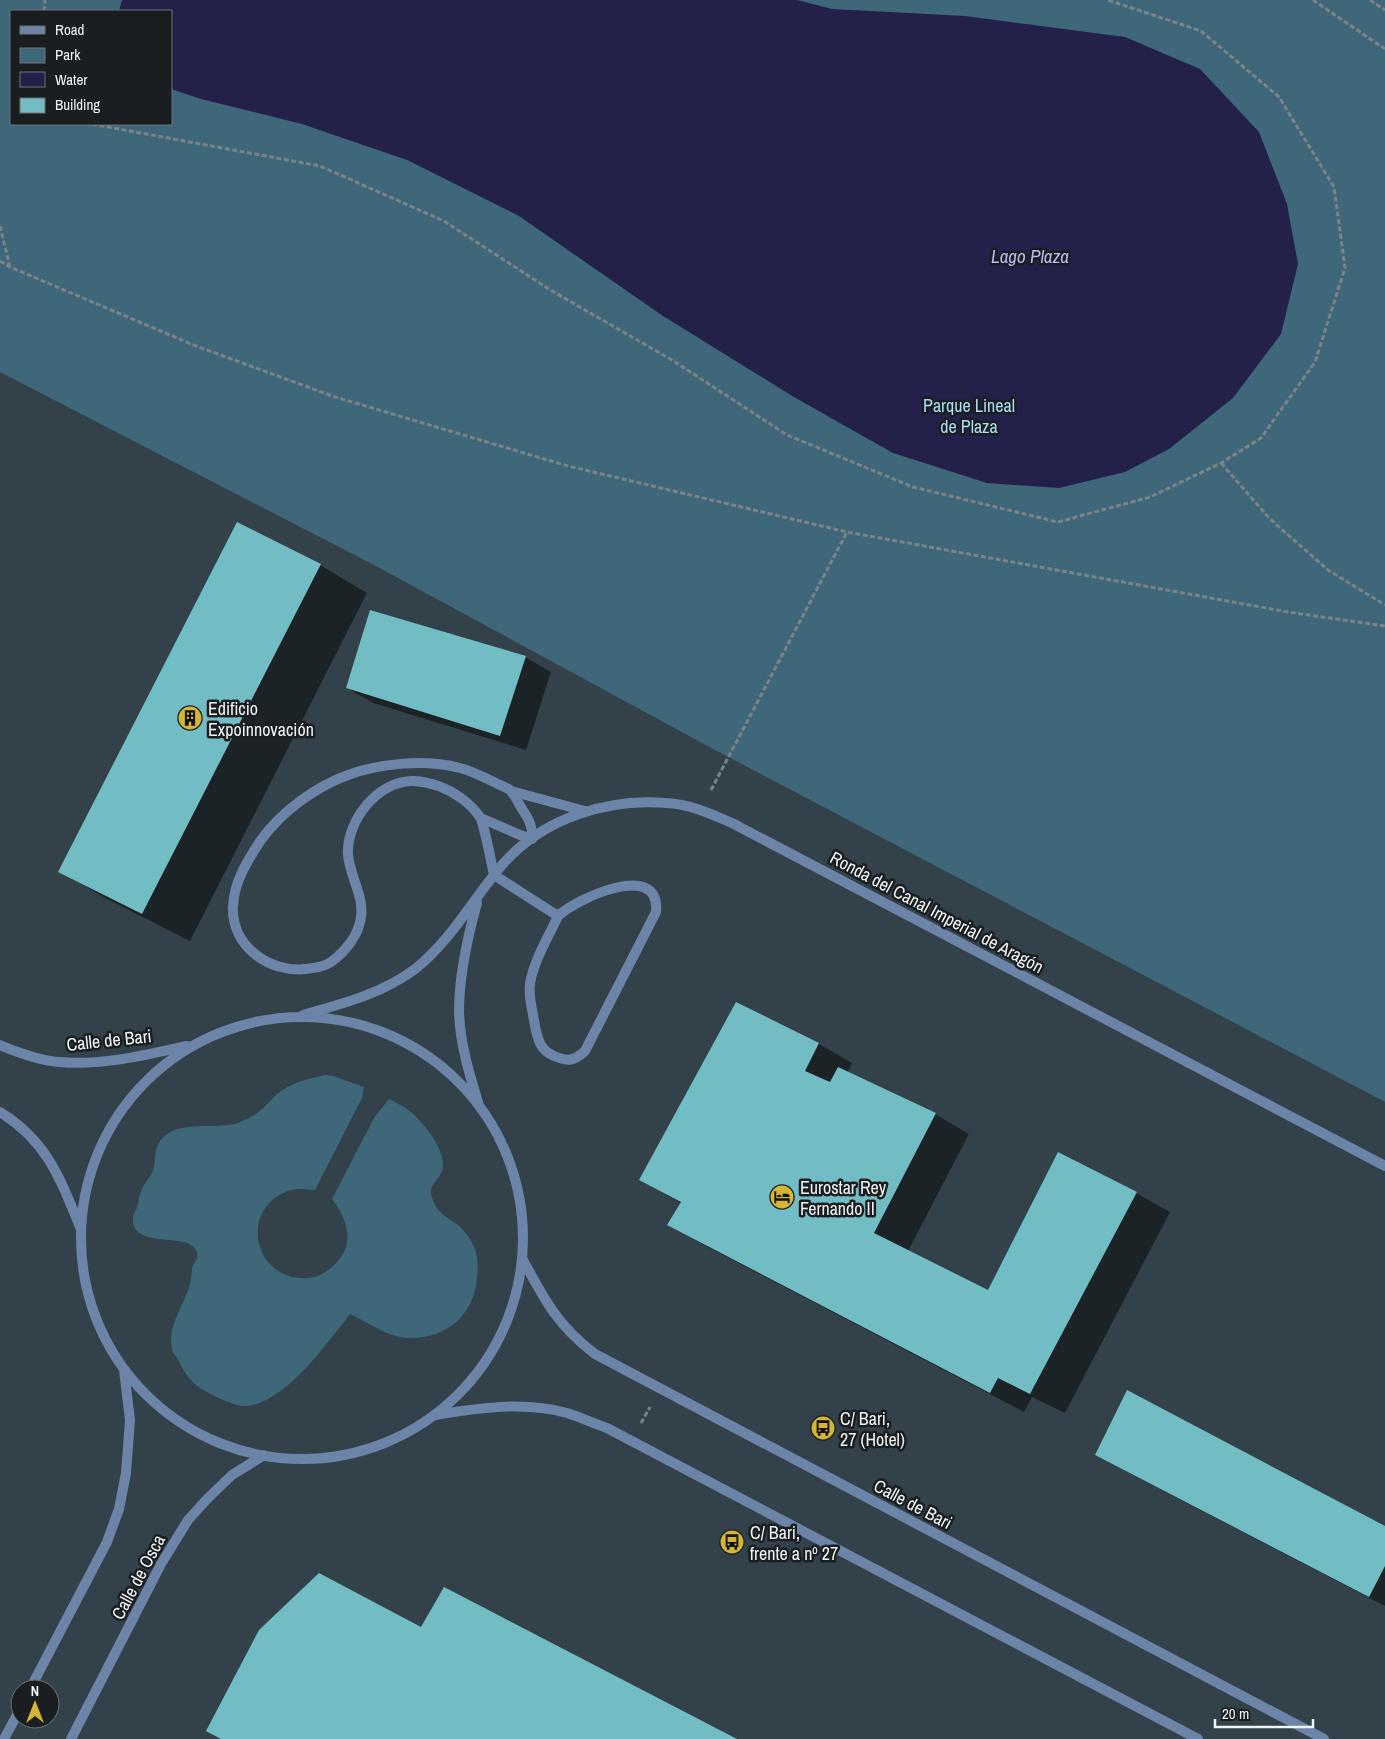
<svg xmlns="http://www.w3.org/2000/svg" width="1385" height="1739" font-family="'Archivo Narrow',sans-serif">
<rect width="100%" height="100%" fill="#30383c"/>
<path fill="#33424a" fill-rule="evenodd" d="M0,371L372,564L713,749L1385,1102V1739H0ZM20,1689H50V1719H20Z"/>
<path fill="#3e677a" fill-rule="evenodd" d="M0,0H1385V1102L713,749L372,564L0,372ZM11,11H171V124H11Z
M326,1075L333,1076L364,1087L362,1098L315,1190C308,1190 302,1188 296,1189C238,1200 249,1282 308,1278C323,1277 337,1265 344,1252C353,1233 343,1214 332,1199L374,1118L389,1099C397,1103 405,1107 412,1113C425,1124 448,1153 442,1171C436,1185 425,1185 435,1205C439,1213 448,1218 455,1223C464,1229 471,1239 475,1249C478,1257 478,1268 477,1276C475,1315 446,1340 406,1338C386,1336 367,1322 350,1314C328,1342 283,1406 244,1406C236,1406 217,1398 209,1393C191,1384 186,1375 177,1358C175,1355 172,1352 172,1348C167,1326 185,1304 190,1284C192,1278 191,1271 193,1265C194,1263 196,1261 197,1259C203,1226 131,1254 133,1218C133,1214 136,1211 137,1207C139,1201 139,1195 142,1189C145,1182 151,1177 153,1170C156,1160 154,1149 160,1141C175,1121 206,1128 228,1125C234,1125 243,1121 249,1118C261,1112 268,1103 277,1094C290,1083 310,1078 326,1075Z"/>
<path fill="#23204a" d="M122,0H797L832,9L965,16L1125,37L1200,69L1259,132L1287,204L1298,264L1281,334L1233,398L1169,449L1125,472L1059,488L987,483L893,453L794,397L663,316L519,216L407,160L302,124L201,99L171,89V11H119Z"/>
<path fill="#0007" d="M320,565L367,593L190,941L107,899L60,871Z
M525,657L551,672L526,750L373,703L347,688Z
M737,1004L819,1044L852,1063L847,1073L935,1114L969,1134L908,1251L988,1292L1136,1193L1170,1212L1065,1413L1032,1397L1024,1412L702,1244L669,1224L681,1203L641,1180Z
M1097,1455L1385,1528V1606L1131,1474Z"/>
<path fill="#72bdc4" d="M237,522L321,564L142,914L58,872Z
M370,610L526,656L500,736L346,688Z
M736,1002L819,1043L805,1071L830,1082L838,1067L936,1113L874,1233L988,1290L1058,1152L1137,1192L1030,1394L998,1378L990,1393L667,1225L681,1202L639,1180Z
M1127,1390L1385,1526V1566L1369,1597L1095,1455Z
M319,1573L421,1627L444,1587L737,1739H221L206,1731L259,1630Z"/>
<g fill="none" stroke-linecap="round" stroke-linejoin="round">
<path stroke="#7c8386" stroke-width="3" stroke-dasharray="5 2.5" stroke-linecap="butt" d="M1313,0L1385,49
M1370,0L1385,10
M44,11L45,0
M92,124L320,166L444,221L552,291L672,360L787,435L913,487L1058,522L1150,497L1221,463L1261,438L1315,362L1345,268L1334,187L1279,97L1201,31L1108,0
M0,226L10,267
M0,261L10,267L196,346L335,397L568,466L847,532L1288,612L1385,626
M1221,463L1270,519L1328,570L1385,605
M711,790L847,532
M641,1423L650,1407"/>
<path stroke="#6b84a7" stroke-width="10" d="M511,791L585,811
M481,818L520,835L532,839C533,827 529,819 522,809C519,804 515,795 510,790C506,787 499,785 494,782C483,777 472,771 460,768C425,759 381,763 348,775C315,787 281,812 261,840C248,860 234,881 233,906C231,946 269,973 306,969C315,968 324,967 331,962C345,952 359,935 361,917C364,895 350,877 348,855C346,821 378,780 414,781C431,782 447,788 461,798C468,803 475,810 480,817C485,827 491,862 494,875L558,916C549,936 533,962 530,984C528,997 533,1012 535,1026C538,1040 540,1050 554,1056C568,1062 574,1061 585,1051L656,912C661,859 576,899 558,916"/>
<path stroke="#6b84a7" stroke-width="10" d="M477,903C467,939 459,975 459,1012C460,1043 469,1073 478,1102
M303,1015C341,1004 382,994 415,969C451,941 473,899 502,865C543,818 607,798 667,803C690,804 711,814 732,823L1385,1166
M81 1238a221 221 0 1 1 442 0a221 221 0 1 1-442 0Z
M0,1045C19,1053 38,1060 59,1062C102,1066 145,1055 187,1046
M0,1112C47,1141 60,1178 80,1227
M522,1258C544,1299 557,1325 595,1354L1324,1739
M435,1415C478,1408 524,1401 567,1413C580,1417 593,1423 607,1428L1198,1739
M30,1689L107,1542L119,1509L126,1473L130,1420L124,1370
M4,1739L20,1709
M71,1739L161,1564L188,1520L208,1498L232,1475L264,1455"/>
</g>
<defs>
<symbol id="building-disc" viewBox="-11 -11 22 22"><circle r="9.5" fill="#d5b534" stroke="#1b1e20"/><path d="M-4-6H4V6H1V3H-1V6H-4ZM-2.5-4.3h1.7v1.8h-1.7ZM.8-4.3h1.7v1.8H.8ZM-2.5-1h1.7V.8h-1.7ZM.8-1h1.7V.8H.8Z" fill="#111"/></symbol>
<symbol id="hotel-disc" viewBox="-11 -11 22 22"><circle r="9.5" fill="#d5b534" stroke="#1b1e20"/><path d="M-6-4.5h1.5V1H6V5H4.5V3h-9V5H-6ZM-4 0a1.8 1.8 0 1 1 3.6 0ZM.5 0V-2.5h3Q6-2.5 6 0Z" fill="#111"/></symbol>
<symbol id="bus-disc" viewBox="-11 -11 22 22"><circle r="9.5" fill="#d5b534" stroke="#1b1e20"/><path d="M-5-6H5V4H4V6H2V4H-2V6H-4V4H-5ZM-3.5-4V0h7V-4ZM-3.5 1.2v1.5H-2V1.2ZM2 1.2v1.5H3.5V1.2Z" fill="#111"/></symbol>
</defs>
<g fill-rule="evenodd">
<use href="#building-disc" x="176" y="704" width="28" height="28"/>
<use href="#hotel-disc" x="768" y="1183" width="28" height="28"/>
<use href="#bus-disc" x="809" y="1414" width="28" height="28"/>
<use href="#bus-disc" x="718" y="1528" width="28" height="28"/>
</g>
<g text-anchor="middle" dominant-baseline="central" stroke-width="5" stroke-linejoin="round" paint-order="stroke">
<g font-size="18" fill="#a9ddf6" stroke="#1b1e20">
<text x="969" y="405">Parque Lineal<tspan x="969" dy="21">de Plaza</tspan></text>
</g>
<g font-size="18" fill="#eef3f6" stroke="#1b1e20" text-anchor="start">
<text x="208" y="708">Edificio<tspan x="208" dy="21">Expoinnovación</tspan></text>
<text x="800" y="1187">Eurostar Rey<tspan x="800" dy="21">Fernando II</tspan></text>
<text x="840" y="1418">C/ Bari,<tspan x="840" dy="21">27 (Hotel)</tspan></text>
<text x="750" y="1532">C/ Bari,<tspan x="750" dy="21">frente a nº 27</tspan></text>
</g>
<g font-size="18" fill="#eef3f6" stroke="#1b1e20">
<text transform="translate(937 912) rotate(28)">Ronda del Canal Imperial de Aragón</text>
<text transform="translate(109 1040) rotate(-6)">Calle de Bari</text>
<text transform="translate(913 1504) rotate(28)">Calle de Bari</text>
<text transform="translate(138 1577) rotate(-62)">Calle de Osca</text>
</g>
<g font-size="19" font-style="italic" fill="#b8b9f4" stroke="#1b1e20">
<text x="1030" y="256">Lago Plaza</text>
</g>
</g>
<rect x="10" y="10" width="162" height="115" fill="#1b1e20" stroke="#6f7376"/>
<rect x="20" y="26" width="25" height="8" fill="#6b84a7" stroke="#6f7376"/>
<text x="55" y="35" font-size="15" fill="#eef3f6">Road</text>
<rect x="20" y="48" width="25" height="15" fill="#3e677a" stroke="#6f7376"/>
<text x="55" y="60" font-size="15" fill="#eef3f6">Park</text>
<rect x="20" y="72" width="25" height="15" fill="#23204a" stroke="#6f7376"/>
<text x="55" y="85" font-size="15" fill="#eef3f6">Water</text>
<rect x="20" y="98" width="25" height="15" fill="#72bdc4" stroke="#6f7376"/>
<text x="55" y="110" font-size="15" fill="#eef3f6">Building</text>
<g transform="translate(35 1704)"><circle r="24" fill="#1b1e20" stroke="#6f7376"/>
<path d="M0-4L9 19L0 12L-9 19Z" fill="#d5b534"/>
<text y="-8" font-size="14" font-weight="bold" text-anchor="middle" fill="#eef3f6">N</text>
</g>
<path d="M1215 1719v8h98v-8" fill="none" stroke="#eef3f6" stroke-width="2.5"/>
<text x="1222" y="1719" font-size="15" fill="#eef3f6" stroke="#1b1e20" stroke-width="4" paint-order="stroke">20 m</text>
</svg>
